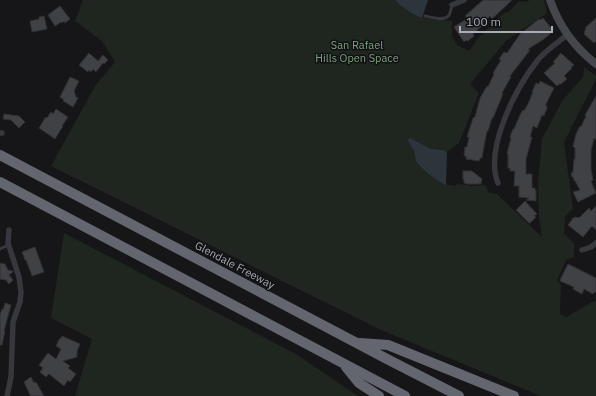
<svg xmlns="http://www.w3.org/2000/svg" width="596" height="396" font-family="'IBM Plex Sans',sans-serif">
<rect width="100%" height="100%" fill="#161618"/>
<path fill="#1e261f" d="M83,0H395C414,20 426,19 452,21V36L457,45L469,51L479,37L504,13L509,12L519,1L526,2L530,0H544L547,13L506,41L470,84L479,93L459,143L447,152L443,150L431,149L410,138L409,143L413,149L416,160L428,173L442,184L455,186L457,184L472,186L486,185L488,192L497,194L542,237L539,218L538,183L542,139L562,101L583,77L584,67L596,76V79L564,142L573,209L565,216L564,234L574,243V257L566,260L557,280L561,285L560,314L566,317L596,300V396H541L381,330L51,166L95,86L115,62L102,41L75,21Z
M64,233L296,354L358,396H75L92,339L51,318Z"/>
<path fill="#2c353c" d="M395,0H428L422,18C411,14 403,8 395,0Z
M410,138L431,149L443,150L447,152L446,185C439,183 419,167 416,161C415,158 415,154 414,151C412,147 409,144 408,140Z"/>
<path fill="#404145" stroke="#303034" d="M483,0H512L492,19L490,16L483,23L484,24L473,34L474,36L468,41L466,40L464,42L454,27L468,18L465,16Z
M60,6L70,19L65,23L64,21L62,23L61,22L55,26L48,15Z
M44,16L47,29L32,32L30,21L39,19V17Z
M543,18L552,29L550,31L551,33L544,39L528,49L530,50L510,76L511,77L502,93L503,94L493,118H492L488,131H487L484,146L482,158H480L479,161L466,159V156H464L465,147H467L469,137H467L473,118L475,117L480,98L487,86L488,87L494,74L493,73L501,60L499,59L504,52L507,53L520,34L539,19L540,20Z
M596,18V41L594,43L584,34L585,33L584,32L586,29L585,28Z
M89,53L98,61L103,55L108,60L104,64L103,63L96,72L93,69L91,72L89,70L88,72L79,65Z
M561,53L574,65L571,67L572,68L564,76L567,79L561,84H559L557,86L544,73L555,63L553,62Z
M70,77L79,81L74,91L76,97L78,98L73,107L63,101L64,100L60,97Z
M540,81L554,88L546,104V106L547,107V108L544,116L542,115L537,128L533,126L530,137H532L526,159V174H532V188H535V191L536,190V201L526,200L529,198L519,197V186H514L515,171H510V168H508V154L507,153L511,138L510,137L513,129H514L521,113L523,110L524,111L528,104L533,92H532L536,83L539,84Z
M596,96V140L594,138L591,150V169L593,180L591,181L596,193L578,202L573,192L580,190L575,181L574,180L573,177H572L571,173L573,172L574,159H575V148L573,146L576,134L580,126L581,127L586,116L585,115Z
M56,109L68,117L62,126H63L55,139L39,128L45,118L46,117L47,118L51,112L53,114Z
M4,114L19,116L25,122L19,128L11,120L3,119Z
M463,171H472L482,179L481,184H466L465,183H464V180L463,179Z
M525,201L537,214L534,216L536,217L530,223H529L516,210Z
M596,206V230L592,226L583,237L568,225L573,218L576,217L577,218L578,217L579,218L589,208L591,211Z
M35,247L44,272L32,276L26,260H25L22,252Z
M0,263L5,264L8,270L13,271V272L9,275L13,280L9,284L6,280L0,279Z
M568,264L596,278V293L594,292L593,294L584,289L582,294L573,289L574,287L560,281L561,280H560Z
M5,303L11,305L4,331H5L2,345H0V315L2,309L3,310Z
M62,336L80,344L77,351V357L63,361L70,366L68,368L76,374L70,382L68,380L64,386L49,374L46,377L40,372L43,368L39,365L48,353L56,359L61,349L56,346L60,338L61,339Z
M31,377L34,383L36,382L44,396H31L30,395L24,382Z"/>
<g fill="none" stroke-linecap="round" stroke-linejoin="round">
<path stroke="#37383d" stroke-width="3" d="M425,16C431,17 445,22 449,15C451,12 451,8 452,5
M0,249L8,245"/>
<path stroke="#37383d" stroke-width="5.5" d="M452,5L464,0
M0,133H2
M498,183C484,149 516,88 537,61C545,51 557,43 567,35
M582,250L591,247L596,243
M7,396L11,377L13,322L20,302L21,292L19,277L8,243L9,230"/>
<path stroke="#45474d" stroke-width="8" d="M550,0C559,26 574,47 596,64"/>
<path stroke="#63666e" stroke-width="10" d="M0,155L387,359L459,396
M0,182L405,396
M360,343L388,345L514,396
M346,367L359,383L379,396"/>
</g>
<g text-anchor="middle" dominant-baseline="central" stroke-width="3" stroke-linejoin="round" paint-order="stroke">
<g font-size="11" fill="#7fa381" stroke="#111113">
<text x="357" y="45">San Rafael<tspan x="357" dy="13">Hills Open Space</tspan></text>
</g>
<g font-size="11" fill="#a8adb8" stroke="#111113">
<text transform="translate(235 265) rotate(28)">Glendale Freeway</text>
</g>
</g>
<path d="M460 26v6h92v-6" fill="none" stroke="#a8adb8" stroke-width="2"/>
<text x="466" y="26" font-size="12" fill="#a8adb8" stroke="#111113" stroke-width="3" paint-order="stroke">100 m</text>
</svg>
